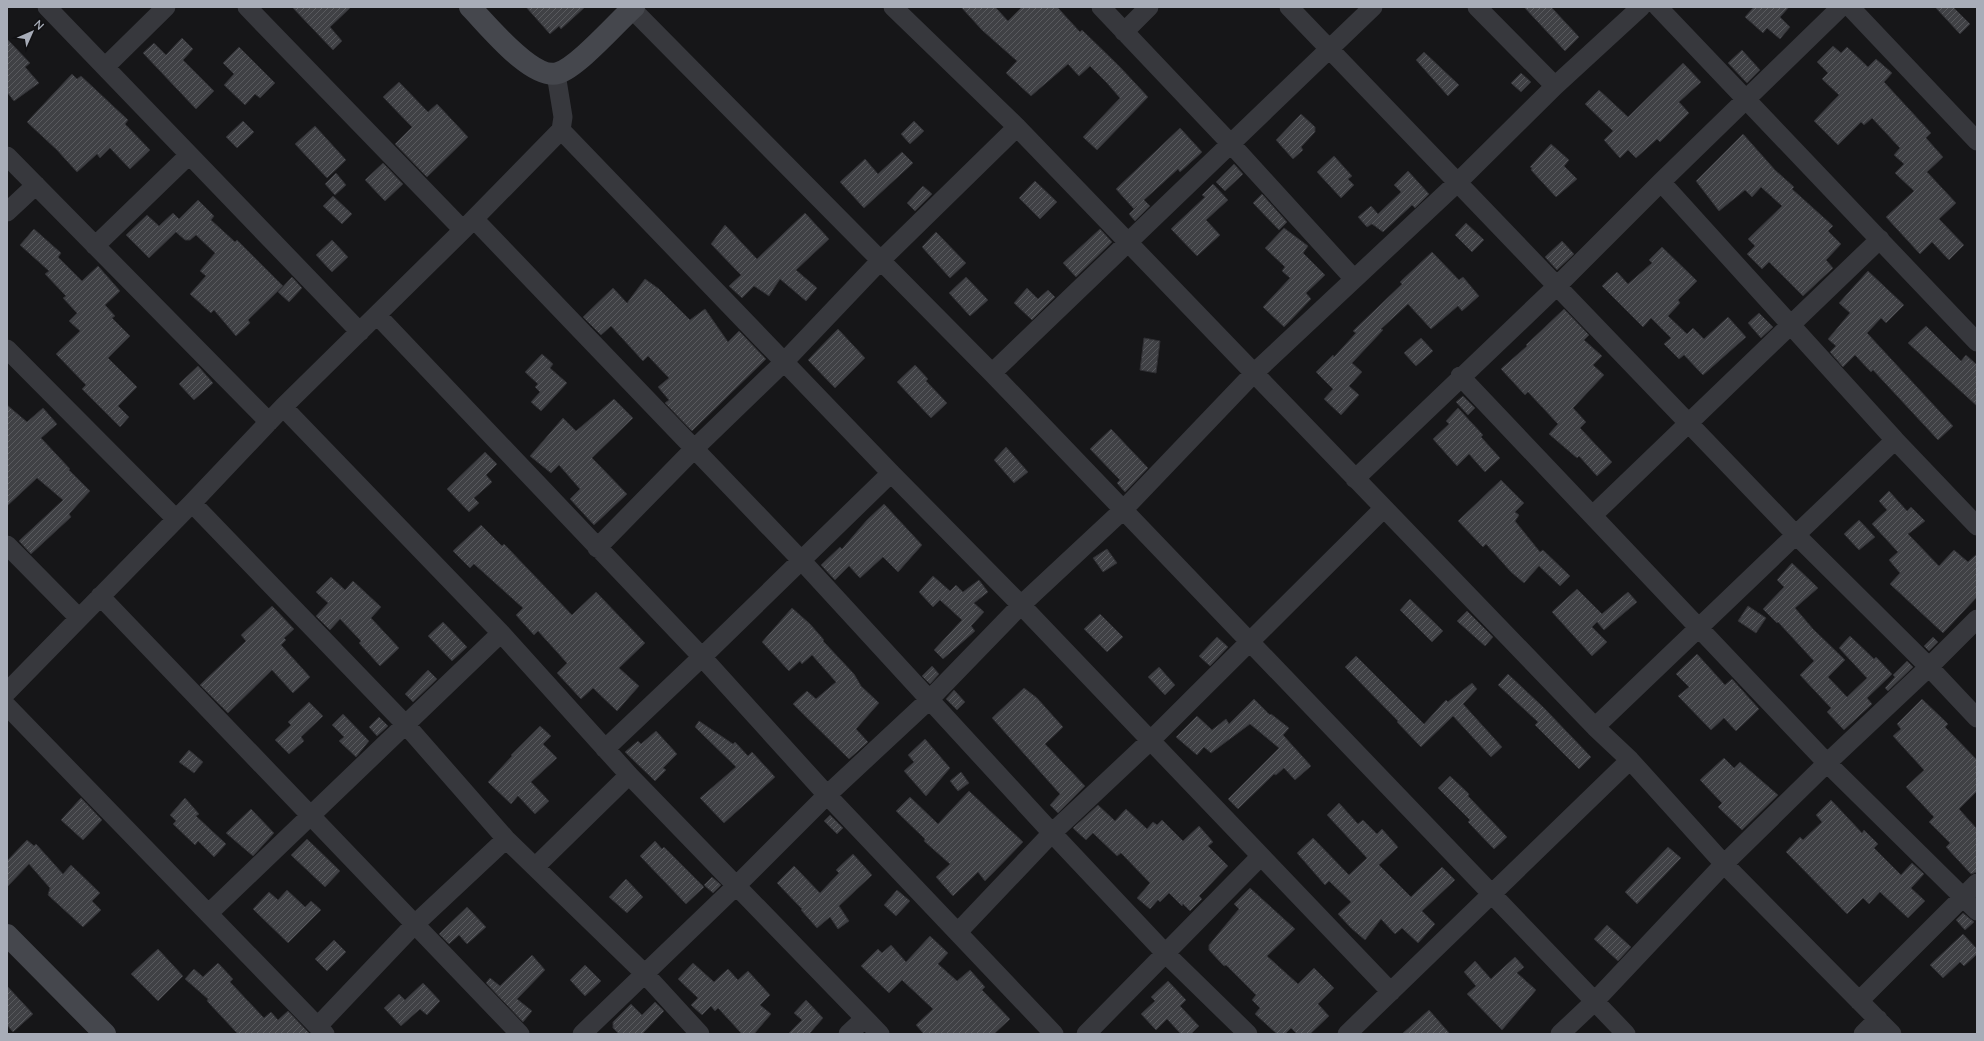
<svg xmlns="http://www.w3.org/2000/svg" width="1984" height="1041" font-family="Lato,sans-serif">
<defs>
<pattern id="building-hatch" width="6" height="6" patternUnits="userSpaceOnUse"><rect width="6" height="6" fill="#404145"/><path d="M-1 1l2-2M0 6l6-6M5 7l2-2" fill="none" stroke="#595a5e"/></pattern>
</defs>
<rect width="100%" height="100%" fill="#161618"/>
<path fill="url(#building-hatch)" stroke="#303034" d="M292,7H351L330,27L342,41L333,50Z
M526,7H585L561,29L559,26L550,34Z
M961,7H995L1008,21L1022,7H1057L1080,32L1082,30L1119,66L1148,97L1097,150L1083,137L1120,98L1107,83L1090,66L1079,76L1068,64L1031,96L1006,73L1017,61L982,30Z
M1524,7H1551L1579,37L1565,51Z
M1754,7H1789L1780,17L1790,27L1780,39L1767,28L1763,33L1745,17Z
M1935,7H1953L1970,24L1960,34Z
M182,38L193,49L183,60L214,91L196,109L143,53L154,43L166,55Z
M7,39L30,63L25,67L39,83L14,101L7,92Z
M1833,46L1841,53L1847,47L1868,67L1876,59L1892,73L1884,82L1931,133L1926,138L1943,157L1927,172L1956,203L1939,219L1964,245L1949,260L1932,242L1920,254L1886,217L1914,191L1895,173L1904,164L1894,155L1900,148L1872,118L1864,125L1861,122L1838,145L1814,121L1839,95L1822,79L1828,73L1817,62Z
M239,47L275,83L260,98L255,94L245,105L224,85L234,74L223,63Z
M1742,50L1760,70L1747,83L1728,63Z
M1424,52L1459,85L1448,96L1416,60Z
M1683,63L1701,82L1679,102L1689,113L1660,142L1657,139L1636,158L1628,150L1620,158L1604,140L1613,131L1585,104L1599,90L1628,117Z
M1521,73L1531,82L1521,92L1511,83Z
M72,74L77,79L81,76L128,120L125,124L150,150L130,169L110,148L100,158L97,154L77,172L57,150L27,122Z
M399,82L428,112L437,104L468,137L427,177L395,144L412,127L383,97Z
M1301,114L1315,127V132L1301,147L1303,150L1293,159L1276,140Z
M243,121L254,132L237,148L226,137Z
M914,121L924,131L910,144L901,134Z
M315,126L346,160L327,178L295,144Z
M1180,128L1202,152L1180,172L1178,169L1144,200L1150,206L1135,221L1129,214L1137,206L1134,209L1116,189Z
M1743,134L1775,170L1794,187L1792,189L1833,226L1828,231L1841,244L1826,260L1833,268L1803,296L1769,262L1762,269L1747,254L1755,246L1748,239L1782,206L1761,187L1752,197L1745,190L1719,211L1696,181Z
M1551,144L1569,160L1564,166L1577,179L1556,197L1531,170L1532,168L1530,167Z
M902,152L913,163L864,208L840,182L865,159L878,174Z
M1334,156L1352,176L1348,179L1354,185L1341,198L1317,172Z
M383,163L403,184L385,201L365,180Z
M1234,164L1243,174L1225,191L1216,182Z
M1408,171L1429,194L1415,208L1412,205L1383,232L1372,224L1367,227L1358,217L1371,206L1378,214L1401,192L1394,185Z
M336,173L346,185L335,195L325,184Z
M1035,181L1057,202L1040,219L1019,198Z
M1213,184L1228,200L1206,220L1220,235L1197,256L1171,229L1205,197L1202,195Z
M923,186L932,194L915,211L907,203Z
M1262,194L1287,222L1279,230L1253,203Z
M333,196L352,214L342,224L323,206Z
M198,200L214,216L211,220L235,242L237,240L283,286L248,320L250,323L236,336L214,310L211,313L190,294L206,276L200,271L215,253L196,235L190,240H185L176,232L149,258L126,235L147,215L159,226L173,213L179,219Z
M805,213L829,239L796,270L817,288L806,301L780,279L769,296L754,286L742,298L729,286L741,275L711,244L725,225L757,259Z
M1466,223L1484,240L1472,252L1455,235Z
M1284,228L1308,246L1303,253L1325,275L1306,293L1311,299L1284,327L1263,307L1290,278L1282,271L1285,267L1265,248Z
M34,229L61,253L58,257L82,281L98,266L120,291L105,305L115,316L112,318L130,336L108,358L137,387L118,406L129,417L120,427L82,389L86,385L56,354L80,331L69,321L77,313L63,298L66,296L45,274L49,271L20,245Z
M1100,229L1112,242L1076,277L1063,263Z
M936,232L966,263L950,278L922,247Z
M332,240L348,257L332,272L316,255Z
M1562,241L1574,254L1557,270L1545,257Z
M1662,247L1697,281L1678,300L1680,303L1668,316L1687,334L1693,328L1704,339L1728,317L1746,337L1703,375L1684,355L1679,359L1664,344L1671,338L1651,318L1643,327L1602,286L1617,272L1628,284L1652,263L1649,260Z
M1432,252L1459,280L1463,277L1479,296L1462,311L1458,306L1431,329L1408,304L1381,329L1383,330L1352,363L1362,372L1349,386L1359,395L1341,415L1324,399L1333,389L1316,372L1333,355L1334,357L1356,333L1353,331L1402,284L1400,282Z
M1868,271L1904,305L1886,323L1881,318L1867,333L1953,426L1938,440L1873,370L1871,372L1855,355L1843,367L1830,352L1836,346L1828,339L1850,313L1839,303Z
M292,277L302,288L289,302L278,292Z
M966,277L988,300L970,316L949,293Z
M645,279L659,289L690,320L705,309L728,342L739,331L766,359L692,431L665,403L669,400L658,387L669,378L648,356L643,361L611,326L601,335L583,317L613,288L627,303Z
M1027,288L1038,299L1048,290L1055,297L1032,320L1014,303Z
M1564,309L1589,335L1584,340L1602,356L1593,365L1604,375L1573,408L1586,422L1580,428L1612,462L1597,476L1579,456L1577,458L1549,434L1558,424L1528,392L1525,395L1501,369L1527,346L1526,345Z
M1759,313L1773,327L1761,338L1748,323Z
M1926,326L1961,361L1966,355L1977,365V406L1908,343Z
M838,329L865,358L835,388L808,360Z
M1144,338L1160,341L1156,373L1140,370Z
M1421,338L1433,351L1416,366L1404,353Z
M542,354L553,364L550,368L567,383L541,411L531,402L540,392L535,387L538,384L525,372Z
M915,365L928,379L926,381L947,403L931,418L897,382Z
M198,366L213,383L194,400L179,384Z
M1463,396L1475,408L1468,415L1456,402Z
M614,399L633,418L592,458L627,494L594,525L570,499L580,489L559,465L551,473L530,456L563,418L576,431Z
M7,405L27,422L43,408L57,424L41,438L70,469L69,470L90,491L69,514L71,517L31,554L19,541L63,500L37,478L7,506Z
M1458,408L1483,435L1481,437L1500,458L1485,472L1469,454L1457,466L1433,439L1449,424L1446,421Z
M1111,429L1148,468L1125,492L1117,483L1120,480L1090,449Z
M1006,447L1028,472L1014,483L994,460Z
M485,452L497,464L486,475L492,482L474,498L479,503L469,512L447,489Z
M1501,480L1524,503L1515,512L1519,515L1515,521L1540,552L1543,550L1570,576L1560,586L1539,566L1524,583L1511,572L1486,544L1483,547L1458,521Z
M1889,491L1907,511L1911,507L1925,521L1908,534L1939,566L1954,550L1968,562L1977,554V597L1943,633L1890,584L1900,573L1889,560L1898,552L1872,524L1887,510L1879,501Z
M884,504L922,545L898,572L883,557L860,578L849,566L835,580L821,565L840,547L842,549L867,520Z
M1859,520L1875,537L1859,550L1844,534Z
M481,525L502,546L504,544L572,615L596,592L645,643L619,668L639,686L617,711L593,688L581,699L557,673L567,663L538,631L534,635L516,615L523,608L474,564L470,568L453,551Z
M1107,549L1117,563L1103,572L1093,558Z
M1792,563L1818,588L1795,608L1813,629L1845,660L1828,677L1847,697L1867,678L1839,648L1850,636L1874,659L1876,657L1892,674L1867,698L1872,704L1844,730L1827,712L1831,708L1800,675L1814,661L1778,622L1777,623L1763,609L1784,587L1777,580Z
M933,576L950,591L956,585L963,592L979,580L988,592L974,603L984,612L971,626L975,631L943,659L934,650L962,620L940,600L933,607L919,592Z
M331,577L345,590L353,581L381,607L371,618L399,648L380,666L359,643L361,641L340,619L330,630L316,616L328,603L316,592Z
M1577,589L1602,614L1628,592L1637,602L1604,630L1597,622L1592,627L1607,642L1592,656L1552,612Z
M1410,599L1443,631L1432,642L1400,610Z
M272,606L294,629L284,638L286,640L281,645L310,677L293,693L272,670L228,713L200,685L246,641L241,635Z
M1748,606L1766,618L1756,633L1738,621Z
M792,608L810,624L824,640L823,641L854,674L861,686L879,703L856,729L868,742L849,759L793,704L807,691L816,699L836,682L812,655L802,664L800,661L789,671L762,642Z
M1467,611L1493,637L1485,646L1457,621Z
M1100,614L1123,637L1107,652L1084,629Z
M443,622L467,647L452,661L428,636Z
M1217,637L1228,647L1210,666L1199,656Z
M1933,637L1938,642L1929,651L1924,646Z
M1697,654L1725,685L1732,679L1759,709L1736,731L1724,718L1711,730L1678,696L1689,687L1676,674Z
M1356,656L1424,724L1446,700L1448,702L1472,683L1477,689L1463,704L1502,747L1491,757L1453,716L1421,747L1397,722L1398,721L1345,667Z
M1907,661L1913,667L1888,691L1885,688L1895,677L1893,675Z
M932,666L939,674L930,684L922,676Z
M1159,667L1175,685L1165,695L1148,677Z
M428,670L437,679L413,702L405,694Z
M1508,674L1543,707L1591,757L1579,769L1535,725L1538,722L1498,685Z
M1024,688L1037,698L1063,727L1045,744L1085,786L1058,813L1050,805L1060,794L992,718Z
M954,690L965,702L957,710L946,699Z
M1254,699L1270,715L1271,714L1289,728L1283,735L1311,766L1295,780L1284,768L1276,775L1274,774L1238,809L1228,799L1279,748L1250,724L1211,753L1204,747L1197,755L1176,737L1197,716L1212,730L1226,719L1229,724Z
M1922,699L1948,724L1945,727L1977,760V791L1959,809L1977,829V872L1971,874L1946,847L1950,843L1929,822L1934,817L1906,787L1924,770L1893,736L1901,729L1897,724Z
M309,702L323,716L301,737L304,741L289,754L275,740L291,725L288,722Z
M343,714L369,741L356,757L339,741L344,737L332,725Z
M379,717L388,726L377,736L369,727Z
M699,721L733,744L735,742L748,756L752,752L775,777L724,823L700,798L736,767L695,727Z
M540,726L551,736L543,744L557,758L531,782L549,801L535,814L518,796L511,804L488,782L512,756L511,755Z
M656,731L677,754L663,768L666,770L655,781L625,752L638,741L641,744Z
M925,739L950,768L926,796L904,771L914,762L908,755Z
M189,750L203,762L194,773L179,762Z
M1724,758L1734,768L1740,762L1778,795L1742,830L1718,807L1722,803L1700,780Z
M961,772L969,783L958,791L950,781Z
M1450,776L1469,794L1468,796L1507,837L1494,849L1468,822L1470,820L1438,788Z
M969,791L1023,842L985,881L978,872L953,896L936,877L950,864L924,841L925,839L896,811L910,797L938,824Z
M81,798L102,820L83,840L61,820Z
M185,798L199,814L196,816L226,844L214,857L198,841L195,845L173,824L176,821L170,815Z
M1831,800L1862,833L1864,830L1878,844L1874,848L1901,875L1912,863L1924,874L1911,888L1925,901L1908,918L1880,892L1869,904L1863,898L1847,914L1786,852L1800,837L1803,840L1822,822L1816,815Z
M1339,803L1358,824L1363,820L1377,834L1382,829L1398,847L1379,865L1411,897L1442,867L1455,880L1422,911L1435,924L1418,943L1402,928L1395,934L1381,919L1365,940L1351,928L1338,914L1351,902L1329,881L1325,885L1297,853L1313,838L1349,875L1367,858L1327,815Z
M1098,805L1115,821L1126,809L1147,829L1153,822L1157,825L1162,820L1183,841L1199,826L1213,842L1208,846L1228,866L1199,896L1202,899L1190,911L1183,904L1182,906L1169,893L1160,902L1158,900L1150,909L1137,898L1150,883L1121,853L1117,856L1093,833L1086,840L1073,828Z
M251,809L274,833L253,856L226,833Z
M830,815L843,828L837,834L824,821Z
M307,839L340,871L325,887L291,855Z
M27,840L34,846L36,844L63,874L71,865L100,893L92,901L101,910L83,927L48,895L50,888L29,864L7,887V861Z
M655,841L662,849L664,847L704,887L686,904L640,856Z
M1668,847L1681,858L1637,904L1625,892Z
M853,854L872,875L839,906L849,921L838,929L830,917L817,928L801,910L802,909L777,883L794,866L820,893L839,873L836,870Z
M712,877L721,885L713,893L704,885Z
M626,879L643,897L627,913L609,897Z
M1250,888L1295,929L1267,956L1298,984L1314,968L1334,988L1318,1004L1329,1016L1310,1034H1297L1291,1028L1285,1034H1277L1255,1014L1260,1008L1252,1000L1256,995L1226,965L1224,966L1209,950V945L1239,909L1234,904Z
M287,890L305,907L311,901L321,910L288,943L253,909L269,892L278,900Z
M897,890L910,901L896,916L884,905Z
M467,907L486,927L467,944L459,935L449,944L439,934Z
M1963,913L1974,922L1965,930L1956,920Z
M1607,925L1631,947L1618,961L1594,939Z
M1963,934L1977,949V954L1964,966L1960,962L1943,978L1930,965Z
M930,936L948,953L938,964L957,981L970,970L985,987L982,990L1010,1019L994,1034H924L916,1025L933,1009L902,980L889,993L861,966L878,949L882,953L891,945L906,962Z
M334,940L346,952L327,971L315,959Z
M158,949L183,976L158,1001L131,974Z
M532,955L545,970L517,999L532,1011L523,1022L486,983L490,978L500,986Z
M1515,957L1524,967L1517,973L1536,990L1502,1030L1467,994L1476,986L1464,972L1475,961L1491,979Z
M218,963L233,979L230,982L264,1018L271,1012L278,1020L288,1011L310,1034H238L207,1001L208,999L185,979L194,969L203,977Z
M693,963L714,982L728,969L738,980L748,971L770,995L760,1005L771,1014L754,1034H742L718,1008L715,1011L711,1006L702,1015L691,1005L698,998L678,979Z
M585,965L601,981L585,996L570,980Z
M1168,981L1186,1000L1180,1006L1199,1026L1191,1034H1181L1167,1019L1156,1030L1141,1014L1155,1001L1151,997Z
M423,983L440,1001L427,1015L420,1009L401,1026L384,1008L399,994L405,1000Z
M7,986L33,1014L13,1032L7,1025Z
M806,1000L823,1018L809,1034H788L802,1020L794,1013Z
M655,1002L664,1011L642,1034H619L613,1028V1022L631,1004L642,1015Z
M1429,1010L1450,1034H1402Z"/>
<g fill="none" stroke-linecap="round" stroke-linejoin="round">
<path stroke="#37383d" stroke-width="19" d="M47,7L360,332
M247,7L463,230
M893,7L1017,127L1595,727L1630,760L1724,864L1892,1034
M1101,7L1231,144L1354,279
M1289,7L1795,534L1929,667L1977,718
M1477,7L1555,86
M1658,7L1977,342
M1850,7L1977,141
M632,9L992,373L1626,1034
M1124,32L1149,7
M105,67L166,7
M561,130L891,473L1021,605L1391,992
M7,156L269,422
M1661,182L1895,440L1977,526
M7,212L36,185
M474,219L801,560L1052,833L1165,953L1248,1034
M95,246L189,155
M377,315L702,657L827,795L1054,1034
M7,349L176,519
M992,373L1373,7
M1460,376L1827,763L1977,911
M283,407L501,633L629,775L880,1034
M1355,479L1558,285L1661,182L1841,7
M192,503L406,725L506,839L645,974L700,1034
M1593,515L1880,239
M7,545L79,618
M597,548L694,449L784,362L881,260L1017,127
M100,596L520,1034
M7,692L192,503L283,407L463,230L561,130L563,117L556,74
M7,706L325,1034
M1595,727L1895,440
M605,749L702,657L891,473
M535,867L629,775
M209,913L501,633
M958,932L1052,833L1151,740L1384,508
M1859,1001L1977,883
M318,1026L414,925L506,839
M582,1034L737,885L827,795L929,700L1021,605L1123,510L1254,373L1458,182L1555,86L1641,7
M848,1034L864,1019
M1086,1034L1261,856
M1347,1034L1630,760
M1560,1034L1594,1002L1724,864L1827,763L1929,667L1977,619
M1863,1034L1878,1019"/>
<path stroke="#45474d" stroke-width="22" d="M470,7C487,24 532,81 558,73C578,67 616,23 634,7
M7,935L105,1034"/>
</g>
<rect width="1984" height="1041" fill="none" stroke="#a8adb8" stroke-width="16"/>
<g transform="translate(32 32) rotate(45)" stroke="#111113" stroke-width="3" paint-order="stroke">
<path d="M0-3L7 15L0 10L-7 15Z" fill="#a8adb8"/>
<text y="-6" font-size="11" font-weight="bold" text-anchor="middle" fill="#a8adb8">N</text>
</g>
</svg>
